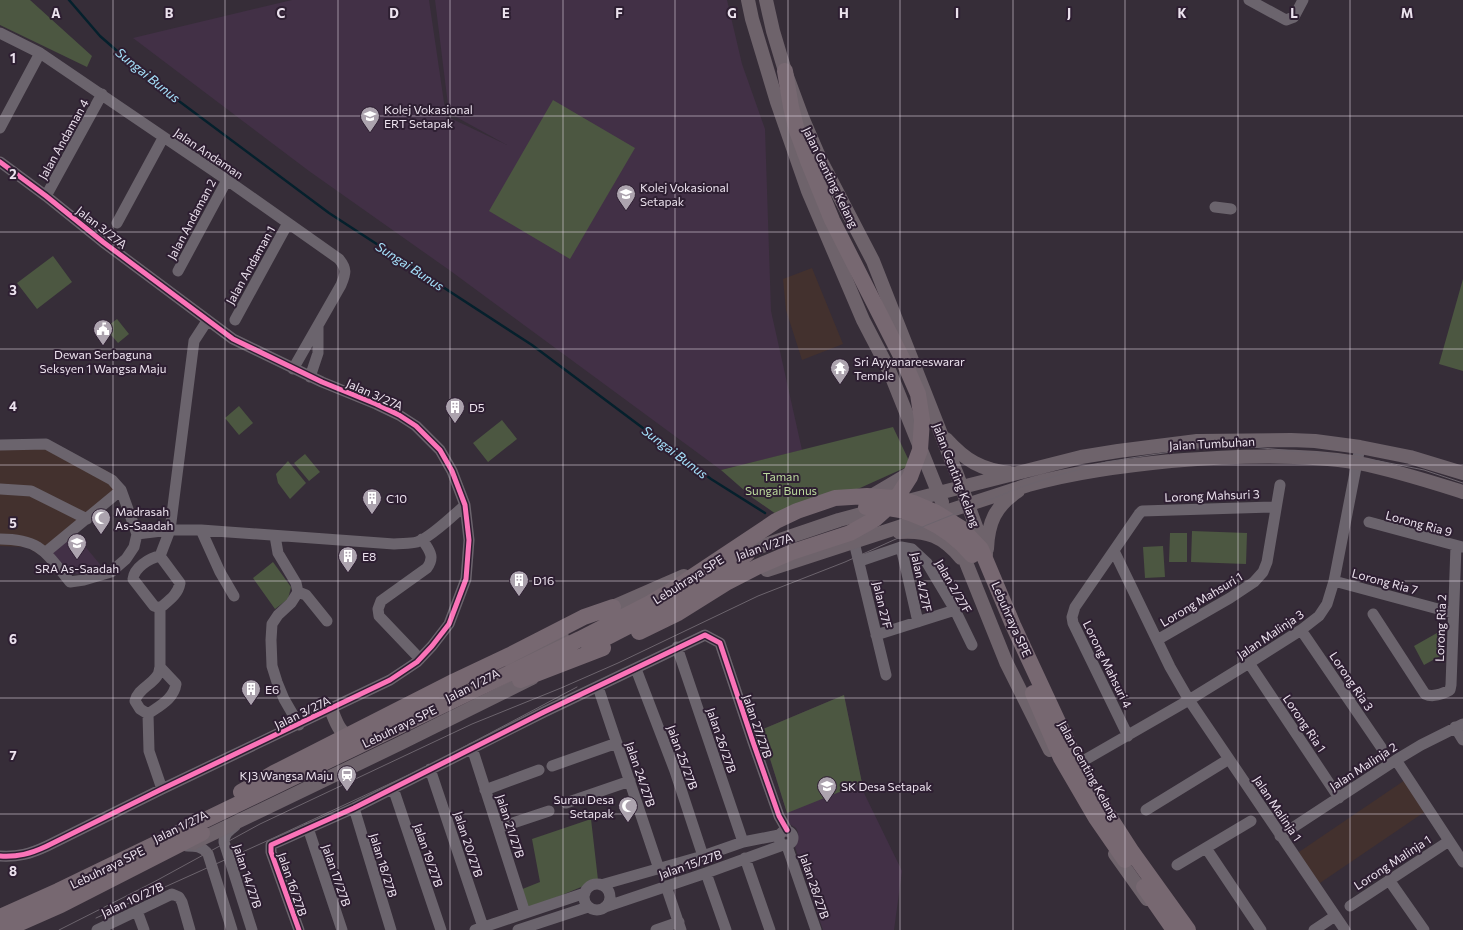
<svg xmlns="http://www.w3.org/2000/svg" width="1463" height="930" font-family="Commissioner,sans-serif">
<rect width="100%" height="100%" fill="#362d38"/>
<path fill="#43312e" d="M812,268L843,344L802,360L786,310L783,279Z
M0,440L48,441L109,472L126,490L43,557L27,547L0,546Z
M1405,780L1426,811L1317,885L1296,854Z"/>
<path fill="#423046" d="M292,0H429L446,116L507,145L449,113L435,0H727L742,64L765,129L771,311L802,450L721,470L452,272L309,171L133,38Z
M74,533L103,568L87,573L77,574L63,567L51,553Z
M844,695L864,793L902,871L894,930H823L795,847L798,841V832L796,828L788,823L787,813L761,730Z"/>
<path fill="#4c5741" d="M0,0H30L92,56L87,67L0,25Z
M553,100L635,148L570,259L489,211Z
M53,256L72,282L37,309L17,283Z
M1463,279V371L1439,364Z
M117,319L129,334L118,343L105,328Z
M239,406L253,423L239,435L225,418Z
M502,420L517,439L488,462L473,443Z
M893,427L911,465L860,488L776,514L753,498L721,470Z
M305,454L320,472L309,481L294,463Z
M288,461L306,483L290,499L278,483L276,474Z
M1192,531L1247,533L1246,564L1191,562Z
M1170,533H1187V562H1169Z
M1163,546L1165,577L1145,578L1143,547Z
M273,562L291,587L288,599L275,609L253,578Z
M1437,633L1444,645L1438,649L1442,655L1424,665L1414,646Z
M844,695L862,783L787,813L761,730Z
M591,819L598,880L526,910L520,890L540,882L532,839Z"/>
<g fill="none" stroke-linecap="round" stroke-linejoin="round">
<path stroke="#05202c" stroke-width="2.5" d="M69,0L100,36L148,78L329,213L532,345L711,479L765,513"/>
<path stroke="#6b646d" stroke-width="11" d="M1249,0L1286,20L1294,17L1303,0
M0,33L40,53L227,180L339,259C347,269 346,273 341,285L293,369
M0,128L40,53
M0,162L46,196L103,242L233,339L322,382L376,404L399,415L416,426L440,450L452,471L465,505L469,540L466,579L449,624L432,646L417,662L390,680L162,789L47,846C30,854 18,857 0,856
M46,196L102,94
M1215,207L1231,209
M117,223L163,138
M178,271L227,180
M235,320L288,223
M310,377L318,353V326
M0,445L46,444L112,480L121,490L137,534L134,547L126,559L111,572L84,580L70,582C46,553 41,539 0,539
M0,489L31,491L87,519
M1369,522L1462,547
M201,530L220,572L234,596
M137,534L170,530H201L394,544C401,543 410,544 417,542C430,538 455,514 465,505
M275,536L278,553L296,583L298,592L291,603L278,615L272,624L271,640L272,666L277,682L284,699L299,725
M854,542L886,675
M901,547L918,622
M1114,551L1170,667L1189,700L1345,930
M46,552L121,490
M160,556L170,530L194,341L207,321
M160,556L180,583C178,595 168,601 160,608L154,606L133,579C134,568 149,558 160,556Z
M860,561L901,547L912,549L927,563L955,610L972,645
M1334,581L1453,613
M298,592L306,595L327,621
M160,608V667C159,670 159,674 157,676C150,686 138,689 135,701L140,709L148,714C159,706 174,699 176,684L160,667
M1373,614L1425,694C1433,698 1442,694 1450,690L1451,685L1456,546
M1301,630L1381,747
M876,635L955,610
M1157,640L1230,598L1254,582L1263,572L1267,562L1280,485
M677,647L743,842
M420,659L379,616L378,609L381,601L427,568C436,556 428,549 422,539
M1249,663L1339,798
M636,669L675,771L703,856
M598,687L659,869
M148,714L149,751L162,789
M1455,727L1463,740
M1128,736L1073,623L1072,617L1075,607L1139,514L1142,511L1276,507
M472,748L525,913
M1396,760L1463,862
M1083,761L1189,700L1249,663L1301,630L1319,616L1327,604L1334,581L1360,447
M552,766L617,743
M430,769L483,927
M393,788L441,930
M485,790L539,770
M566,803L630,781
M354,808L391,930
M1146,810L1229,759
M235,826C229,831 224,834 224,842L252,930
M308,828L342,930
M498,828L549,811
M779 838a7 7 0 1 1 14 0a7 7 0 1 1-14 0Z
M1280,836L1396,760L1421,745L1463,724
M187,846C195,846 202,846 208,854L232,930
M787,846L816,930
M1206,848L1261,930
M745,858L770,930
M1177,865L1251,821
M706,873L726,930
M1389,880L1424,930
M584 897a13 13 0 1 1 26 0a13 13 0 1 1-26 0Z
M601,885L703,856L743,842L779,835
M666,886L681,930
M1350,906L1449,841
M605,907L706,873L783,845
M137,911L144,930
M97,930L172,894L179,897L182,902L190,930
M299,930L271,852V845L354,808L544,712L705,635L720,643L753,742L779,816L787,830
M475,930L585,893
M518,930L588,907
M656,930L679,922
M1314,930L1335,916"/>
<path stroke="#6e636b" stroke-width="14" d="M748,0L752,19L777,102L808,191L863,320L889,370L942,502
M766,0L773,31L785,71L802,117L821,161L873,261L956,472L986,554
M946,439C965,460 981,470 1010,473
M868,498L912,472
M904,502L962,487L1081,457L1118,451L1197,441L1291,440L1315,441L1360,447L1410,457L1463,473
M899,532C927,530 943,536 961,558
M957,540L1006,662L1050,750
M987,549C988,523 995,506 1018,491
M736,555L839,520L880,509
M767,570L1028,485C1075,472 1122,466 1171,461C1231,456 1298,453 1358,463C1394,470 1428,481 1463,492
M604,613L613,607L684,576
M512,664L562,637
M331,709C336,722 340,737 356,738
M193,843L401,743L532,678
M1115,854L1147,899"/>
<path stroke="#776871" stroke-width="16" d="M866,507C906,505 947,525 972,555
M639,632L678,613L726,583L757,567L792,552L850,533L875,519L894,502L910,477L920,450L922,420L918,394L904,362L832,220L808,161L797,131L791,107L785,71
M589,646C644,620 696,589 747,554
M520,680L603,648
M1033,693L1061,758L1096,818L1125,860
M241,792L274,773L455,681L510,655L584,617L613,607
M1144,887L1174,930
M0,917L58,891L580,639L650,603L680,585L776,521L797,511L835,498L867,496L894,498L914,503L935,512L961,528L981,549L1013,625L1073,754L1105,810L1132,852L1188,930
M4,930L61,905L202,833"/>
<path stroke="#6c646d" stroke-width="1" d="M96,918L269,840L430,765L577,687
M59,930L152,883L260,824L472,724L561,688L618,663L758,596L845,562L927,525L1024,486L1062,474L1106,462L1150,455L1192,449L1252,447L1336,455L1379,461L1424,470L1463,483"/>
<defs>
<path id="cycleway" d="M0,162L46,196L103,242L233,339L322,382L376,404L399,415L416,426L440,450L452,471L465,505L469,540L466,579L449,624L432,646L417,662L390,680L162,789L47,846C30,854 18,857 0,856
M299,930L271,852V845L354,808L544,712L705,635L720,643L753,742L779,816L787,830"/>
</defs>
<use href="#cycleway" stroke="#2e1f32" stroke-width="8"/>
<use href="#cycleway" stroke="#fb73b8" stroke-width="5"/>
</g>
<path fill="none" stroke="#ece2ee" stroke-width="1" stroke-opacity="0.55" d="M113,0V930M225,0V930M338,0V930M450,0V930M563,0V930M675,0V930M788,0V930M900,0V930M1013,0V930M1125,0V930M1238,0V930M1350,0V930M0,116H1463M0,232H1463M0,349H1463M0,465H1463M0,581H1463M0,698H1463M0,814H1463"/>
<defs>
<symbol id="university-pin" viewBox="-11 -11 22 30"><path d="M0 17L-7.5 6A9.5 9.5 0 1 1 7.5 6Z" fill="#aca3ae" stroke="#2e1f32"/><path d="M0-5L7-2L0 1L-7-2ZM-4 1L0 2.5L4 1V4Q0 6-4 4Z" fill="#fff"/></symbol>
<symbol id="school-pin" viewBox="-11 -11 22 30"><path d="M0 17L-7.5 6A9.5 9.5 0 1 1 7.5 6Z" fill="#aca3ae" stroke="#2e1f32"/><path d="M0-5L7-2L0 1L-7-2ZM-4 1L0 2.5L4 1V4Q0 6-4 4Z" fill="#fff"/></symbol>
<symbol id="civic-pin" viewBox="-11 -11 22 30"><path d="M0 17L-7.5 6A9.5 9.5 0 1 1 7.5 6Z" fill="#aca3ae" stroke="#2e1f32"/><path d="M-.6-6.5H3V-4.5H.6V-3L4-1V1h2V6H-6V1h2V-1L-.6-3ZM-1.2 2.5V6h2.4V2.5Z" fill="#fff"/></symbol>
<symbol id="temple-pin" viewBox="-11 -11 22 30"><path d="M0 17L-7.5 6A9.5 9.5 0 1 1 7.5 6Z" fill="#aca3ae" stroke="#2e1f32"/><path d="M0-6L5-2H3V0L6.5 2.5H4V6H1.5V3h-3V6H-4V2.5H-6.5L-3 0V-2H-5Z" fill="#fff"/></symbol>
<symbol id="building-pin" viewBox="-11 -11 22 30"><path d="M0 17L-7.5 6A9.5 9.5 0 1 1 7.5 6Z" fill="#aca3ae" stroke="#2e1f32"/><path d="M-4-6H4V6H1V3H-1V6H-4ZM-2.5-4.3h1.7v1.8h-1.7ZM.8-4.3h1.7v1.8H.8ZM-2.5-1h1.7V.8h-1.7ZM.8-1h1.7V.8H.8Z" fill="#fff"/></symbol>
<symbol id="mosque-pin" viewBox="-11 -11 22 30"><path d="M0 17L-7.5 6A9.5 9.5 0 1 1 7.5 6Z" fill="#aca3ae" stroke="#2e1f32"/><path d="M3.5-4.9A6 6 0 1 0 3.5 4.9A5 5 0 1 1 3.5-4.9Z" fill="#fff"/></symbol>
<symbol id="station-pin" viewBox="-11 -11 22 30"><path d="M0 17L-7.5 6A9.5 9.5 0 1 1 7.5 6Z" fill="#aca3ae" stroke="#2e1f32"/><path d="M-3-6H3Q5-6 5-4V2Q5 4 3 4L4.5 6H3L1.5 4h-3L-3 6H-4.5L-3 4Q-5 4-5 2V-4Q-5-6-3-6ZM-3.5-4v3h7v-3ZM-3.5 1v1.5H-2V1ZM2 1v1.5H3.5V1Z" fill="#fff"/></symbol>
</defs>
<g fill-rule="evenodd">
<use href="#university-pin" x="359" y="105" width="22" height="30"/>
<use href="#school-pin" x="615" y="183" width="22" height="30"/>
<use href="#civic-pin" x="92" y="318" width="22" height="30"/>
<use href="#temple-pin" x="829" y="357" width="22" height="30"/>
<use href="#building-pin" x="444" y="396" width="22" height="30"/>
<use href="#building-pin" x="361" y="487" width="22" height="30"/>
<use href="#mosque-pin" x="90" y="507" width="22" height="30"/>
<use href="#school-pin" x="66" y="532" width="22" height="30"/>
<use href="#building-pin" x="337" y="545" width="22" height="30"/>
<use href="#building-pin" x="508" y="569" width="22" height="30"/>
<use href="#building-pin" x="240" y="678" width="22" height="30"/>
<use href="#station-pin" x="336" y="764" width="22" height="30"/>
<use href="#school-pin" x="816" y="775" width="22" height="30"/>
<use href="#mosque-pin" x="617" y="795" width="22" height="30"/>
</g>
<g text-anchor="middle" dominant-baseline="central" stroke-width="4" stroke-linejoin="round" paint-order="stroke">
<g font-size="12" fill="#ece2ee" stroke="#2e1f32" text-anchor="start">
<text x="384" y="109">Kolej Vokasional<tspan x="384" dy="14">ERT Setapak</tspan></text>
<text x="640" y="187">Kolej Vokasional<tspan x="640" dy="14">Setapak</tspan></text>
<text x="103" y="354" text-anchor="middle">Dewan Serbaguna<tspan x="103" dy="14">Seksyen 1 Wangsa Maju</tspan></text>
<text x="854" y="361">Sri Ayyanareeswarar<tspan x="854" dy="14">Temple</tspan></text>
<text x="469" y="407">D5</text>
<text x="386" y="498">C10</text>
<text x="115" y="511">Madrasah<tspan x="115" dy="14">As-Saadah</tspan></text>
<text x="362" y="556">E8</text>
<text x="77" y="568" text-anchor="middle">SRA As-Saadah</text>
<text x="533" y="580">D16</text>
<text x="265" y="689">E6</text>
<text x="333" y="775" text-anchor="end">KJ3 Wangsa Maju</text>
<text x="841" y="786">SK Desa Setapak</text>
<text x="614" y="799" text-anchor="end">Surau Desa<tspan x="614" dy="14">Setapak</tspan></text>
</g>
<g font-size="12" fill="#ece2ee" stroke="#2e1f32">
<text transform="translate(63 139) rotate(-61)">Jalan Andaman 4</text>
<text transform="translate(209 153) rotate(34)">Jalan Andaman</text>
<text transform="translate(831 177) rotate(64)">Jalan Genting Kelang</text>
<text transform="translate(191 219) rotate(-62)">Jalan Andaman 2</text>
<text transform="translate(102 227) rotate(38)">Jalan 3/27A</text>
<text transform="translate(250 265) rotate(-61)">Jalan Andaman 1</text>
<text transform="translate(375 394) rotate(24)">Jalan 3/27A</text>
<text transform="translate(1212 443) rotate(-3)">Jalan Tumbuhan</text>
<text transform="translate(957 475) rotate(69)">Jalan Genting Kelang</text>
<text transform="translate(1212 495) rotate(-2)">Lorong Mahsuri 3</text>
<text transform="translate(1419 523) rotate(15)">Lorong Ria 9</text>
<text transform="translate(764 546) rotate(-19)">Jalan 1/27A</text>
<text transform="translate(688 579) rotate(-32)">Lebuhraya SPE</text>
<text transform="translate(1385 581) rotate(15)">Lorong Ria 7</text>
<text transform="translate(922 582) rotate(78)">Jalan 4/27F</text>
<text transform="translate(954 586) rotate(60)">Jalan 2/27F</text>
<text transform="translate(1201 599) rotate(-31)">Lorong Mahsuri 1</text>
<text transform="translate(883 605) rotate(77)">Jalan 27F</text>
<text transform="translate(1012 619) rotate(66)">Lebuhraya SPE</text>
<text transform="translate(1440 628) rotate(-88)">Lorong Ria 2</text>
<text transform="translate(1270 634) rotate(-34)">Jalan Malinja 3</text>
<text transform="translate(1108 664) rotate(64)">Lorong Mahsuri 4</text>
<text transform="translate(1352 681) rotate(56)">Lorong Ria 3</text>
<text transform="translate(472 685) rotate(-27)">Jalan 1/27A</text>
<text transform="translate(302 712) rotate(-26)">Jalan 3/27A</text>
<text transform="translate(1305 723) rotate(56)">Lorong Ria 1</text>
<text transform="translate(399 726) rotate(-26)">Lebuhraya SPE</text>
<text transform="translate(758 726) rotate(71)">Jalan 27/27B</text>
<text transform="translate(722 740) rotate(71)">Jalan 26/27B</text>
<text transform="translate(683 757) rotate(70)">Jalan 25/27B</text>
<text transform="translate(1363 766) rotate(-33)">Jalan Malinja 2</text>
<text transform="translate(1089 770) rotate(61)">Jalan Genting Kelang</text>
<text transform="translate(641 774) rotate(71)">Jalan 24/27B</text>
<text transform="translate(1278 808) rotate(56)">Jalan Malinja 1</text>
<text transform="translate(180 826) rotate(-26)">Jalan 1/27A</text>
<text transform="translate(511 826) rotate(72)">Jalan 21/27B</text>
<text transform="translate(469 844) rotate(72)">Jalan 20/27B</text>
<text transform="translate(429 855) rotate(71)">Jalan 19/27B</text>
<text transform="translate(1392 862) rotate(-33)">Lorong Malinja 1</text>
<text transform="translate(690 864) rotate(-19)">Jalan 15/27B</text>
<text transform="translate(384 865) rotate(73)">Jalan 18/27B</text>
<text transform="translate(107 867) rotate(-26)">Lebuhraya SPE</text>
<text transform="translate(337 875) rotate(71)">Jalan 17/27B</text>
<text transform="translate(248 876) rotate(72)">Jalan 14/27B</text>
<text transform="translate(293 884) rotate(71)">Jalan 16/27B</text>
<text transform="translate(815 886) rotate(71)">Jalan 28/27B</text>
<text transform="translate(132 899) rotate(-25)">Jalan 10/27B</text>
</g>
<g font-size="12" fill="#bad89c" stroke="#2e1f32">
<text x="781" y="476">Taman<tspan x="781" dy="14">Sungai Bunus</tspan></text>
</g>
<g font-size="13" font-style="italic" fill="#a5e0fa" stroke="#2e1f32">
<text transform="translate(148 75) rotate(39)">Sungai Bunus</text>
<text transform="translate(410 266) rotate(33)">Sungai Bunus</text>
<text transform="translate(675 452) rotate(37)">Sungai Bunus</text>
</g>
</g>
<g font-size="13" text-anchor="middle" font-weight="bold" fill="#ece2ee" stroke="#2e1f32" stroke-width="4" stroke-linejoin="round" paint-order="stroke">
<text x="56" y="18">A</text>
<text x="169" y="18">B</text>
<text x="281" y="18">C</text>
<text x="394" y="18">D</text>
<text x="506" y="18">E</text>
<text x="619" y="18">F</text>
<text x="732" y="18">G</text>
<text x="844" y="18">H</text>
<text x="957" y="18">I</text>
<text x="1069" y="18">J</text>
<text x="1182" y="18">K</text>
<text x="1294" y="18">L</text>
<text x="1407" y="18">M</text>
<text x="13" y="63">1</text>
<text x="13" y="179">2</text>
<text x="13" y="295">3</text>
<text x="13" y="411">4</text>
<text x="13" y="528">5</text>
<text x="13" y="644">6</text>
<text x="13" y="760">7</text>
<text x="13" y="876">8</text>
</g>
</svg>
